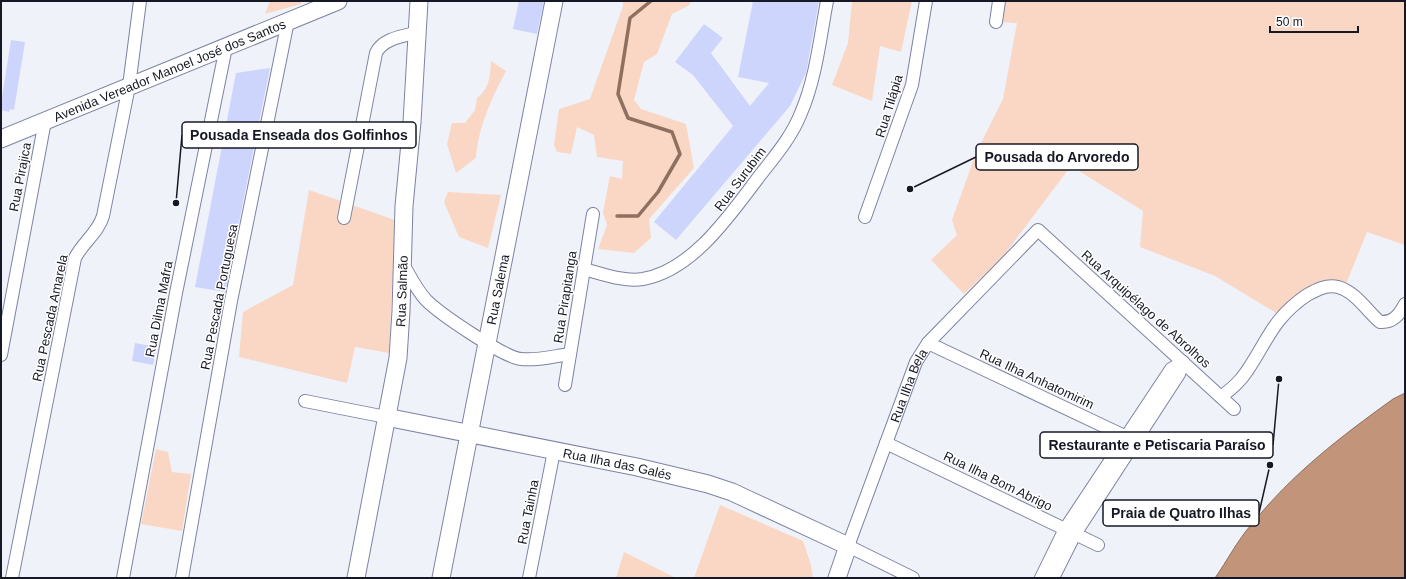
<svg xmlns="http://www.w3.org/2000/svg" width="1406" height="579" font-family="Arial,sans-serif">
<rect width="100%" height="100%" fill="#f0f2f9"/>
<path fill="#f9d7c4" d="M270,1H301V4L265,14Z
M623,1H692L688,6L672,14L657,54L644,62L634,100L641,109L686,124L694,168L649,219L651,238L634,253L598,249L607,225L603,212L610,176L622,179L623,161L597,157L594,135L577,127L571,154L557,152L554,145L559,109L590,99L623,6Z
M852,1H912L901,52L880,46L872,101L832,85L848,43Z
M1002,1H1405V245L1367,232L1346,284C1308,281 1304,289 1276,313L1215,276L1140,247L1143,211L1071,166L1001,259L964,294L931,260L957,235L952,220L976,153L1003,99L1017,23L999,22Z
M491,61L506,71C492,97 478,128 476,158L456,173L447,144L452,123H465L475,110L477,98C490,88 490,76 491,61Z
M309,190L395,220L389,353L355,347L347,383L239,357L243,312L293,285Z
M448,192L501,195L488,248L459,237L444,202Z
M156,449L168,452L172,472L191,474L182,531L141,524Z
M720,505L803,541L811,565L813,578H694Z
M624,552L676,578H616Z"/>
<path fill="#c29479" stroke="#8e6f60" d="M1405,393V578H1215C1227,561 1237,541 1251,525C1293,473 1339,438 1393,399Z"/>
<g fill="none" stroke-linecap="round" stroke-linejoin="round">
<path stroke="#8e6f60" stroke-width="3.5" d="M617,216H638L658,192L680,154L672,132L628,118L618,94L630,18L651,1"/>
</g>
<path fill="#cdd5fc" d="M519,1H544L537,34L513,29Z
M753,1H819L806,73L790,106L676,240L654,222L733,126L693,75L675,62L704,24L723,38L711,53L750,106L769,83L738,77Z
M11,40L25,42L14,110L10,109L9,112L1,110V104Z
M270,68L225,292L195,287L236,73Z
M135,343L157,347L153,365L132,361Z"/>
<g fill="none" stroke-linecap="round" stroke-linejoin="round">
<defs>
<g id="street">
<path d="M996,22L999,1"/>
<path d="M865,217L912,85L926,1"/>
<path d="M344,218L376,53C383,38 404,36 419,32"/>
<path d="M403,264C410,276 416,289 426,300C440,314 503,357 521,359C537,361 554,356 570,354"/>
<path d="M584,269C603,274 623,282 643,279C694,270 732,212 761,174C776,155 792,136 801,113C816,78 820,38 827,1"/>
<path d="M928,343L1133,440"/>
<path d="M1,355L45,121"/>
<path d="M565,385L593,214"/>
<path d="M1221,397C1231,389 1240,382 1247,371C1268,340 1273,318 1307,295C1316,290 1327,284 1338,287C1356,292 1367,311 1380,322C1393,323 1399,315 1405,304"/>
<path d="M305,401L386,417"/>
<path d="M886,443L1098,545"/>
<path d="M12,578L75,258C83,242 98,233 103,216L129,86L140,1"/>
<path d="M123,578L176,293L226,47"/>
<path d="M182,578L231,301L288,21"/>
<path d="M529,578L554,451"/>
<path id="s1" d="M913,578L848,546L916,362L928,343L1038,230L1234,409"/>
<path d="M1041,578L1065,529L1171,369L1183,362"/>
<path d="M1053,578L1075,534L1179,374L1183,362"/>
</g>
<g id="secondary">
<path id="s2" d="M1,139L338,1"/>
<path id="s3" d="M386,417L637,467L708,484L732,492L848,546L837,578"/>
<path id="s4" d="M356,578L398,358L401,311L404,206L412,122L419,1"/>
<path id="s5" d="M441,578L554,1"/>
</g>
</defs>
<use href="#street" stroke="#7d83a3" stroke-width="14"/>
<use href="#secondary" stroke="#7d83a3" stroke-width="19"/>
<use href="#street" stroke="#fff" stroke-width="12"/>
<use href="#secondary" stroke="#fff" stroke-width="17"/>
</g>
<g text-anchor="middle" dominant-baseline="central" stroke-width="3" stroke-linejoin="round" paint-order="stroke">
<g font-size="13" fill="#161925" stroke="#fff">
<text stroke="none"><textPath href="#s2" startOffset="182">Avenida Vereador Manoel José dos Santos</textPath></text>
<text transform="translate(889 106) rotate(-73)">Rua Tilápia</text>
<text transform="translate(20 177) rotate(-79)">Rua Pirajica</text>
<text transform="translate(740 179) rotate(-53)">Rua Surubim</text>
<text stroke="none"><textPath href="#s5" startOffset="294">Rua Salema</textPath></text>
<text stroke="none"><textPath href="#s4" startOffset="291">Rua Salmão</textPath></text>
<text transform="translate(219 297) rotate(-79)">Rua Pescada Portuguesa</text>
<text transform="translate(565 297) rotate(-81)">Rua Pirapitanga</text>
<text transform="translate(159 309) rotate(-79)">Rua Dilma Mafra</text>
<text transform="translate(1146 309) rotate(42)">Rua Arquipélago de Abrolhos</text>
<text transform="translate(50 318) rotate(-78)">Rua Pescada Amarela</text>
<text transform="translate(1037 379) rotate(25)">Rua Ilha Anhatomirim</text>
<text stroke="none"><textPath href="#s1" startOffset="244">Rua Ilha Bela</textPath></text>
<text stroke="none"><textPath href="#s3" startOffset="236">Rua Ilha das Galés</textPath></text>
<text transform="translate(998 481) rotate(26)">Rua Ilha Bom Abrigo</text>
<text transform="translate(528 512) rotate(-79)">Rua Tainha</text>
</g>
</g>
<path fill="none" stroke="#161925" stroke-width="1.5" d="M176 203L182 135M910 189L976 157M1279 379L1273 445M1270 465L1259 513"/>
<g fill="#161925" stroke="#fff" stroke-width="1.5">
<circle cx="176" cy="203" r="4"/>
<circle cx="910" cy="189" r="4"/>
<circle cx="1279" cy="379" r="4"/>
<circle cx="1270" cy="465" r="4"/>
</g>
<g fill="#fff" stroke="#161925" stroke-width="1.5">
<rect x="182" y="122" width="234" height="26" rx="4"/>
<rect x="976" y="144" width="162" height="26" rx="4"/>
<rect x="1040" y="432" width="233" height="26" rx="4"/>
<rect x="1103" y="500" width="156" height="26" rx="4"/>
</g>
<g font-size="14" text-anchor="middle" font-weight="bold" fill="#161925">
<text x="299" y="140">Pousada Enseada dos Golfinhos</text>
<text x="1057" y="162">Pousada do Arvoredo</text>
<text x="1157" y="450">Restaurante e Petiscaria Paraíso</text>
<text x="1181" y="518">Praia de Quatro Ilhas</text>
</g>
<rect width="1406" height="579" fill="none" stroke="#161925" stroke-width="4"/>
<path d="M1270 26v6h88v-6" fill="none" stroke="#161925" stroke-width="2"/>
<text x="1276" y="26" font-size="12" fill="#161925" stroke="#ffffff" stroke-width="3" paint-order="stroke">50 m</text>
</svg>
